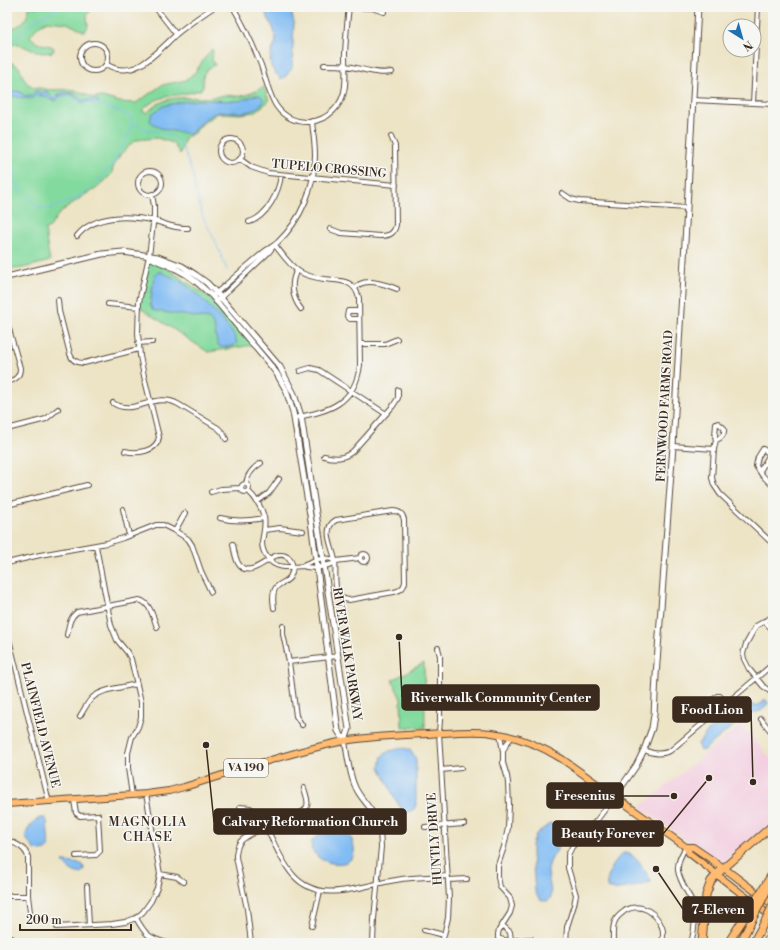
<svg xmlns="http://www.w3.org/2000/svg" width="780" height="950" font-family="'Libre Bodoni',serif">
<rect width="100%" height="100%" fill="#f6f6f2"/>
<filter id="ink" filterUnits="userSpaceOnUse"><feTurbulence type="fractalNoise" baseFrequency=".025" numOctaves="2"/><feDisplacementMap in="SourceGraphic" scale="8" xChannelSelector="R" yChannelSelector="G"/><feConvolveMatrix kernelMatrix="1 2 1 2 8 2 1 2 1" color-interpolation-filters="sRGB"/></filter>
<filter id="wash" filterUnits="userSpaceOnUse"><feTurbulence type="fractalNoise" baseFrequency=".012" numOctaves="4" result="noise"/><feDisplacementMap in="SourceGraphic" scale="16" xChannelSelector="R" yChannelSelector="G"/><feGaussianBlur stdDeviation="0.9" result="paint"/><feColorMatrix in="noise" values="0 0 0 0 0 0 0 0 0 0 0 0 0 0 0 0 0 1.4 0 .05"/><feComposite in="paint" operator="in"/></filter>
<g filter="url(#wash)">
<rect width="100%" height="100%" fill="#ede4c6"/>
<path fill="#f3cfe0" d="M741,725L773,761V820L721,865L640,807Z"/>
<path fill="#83da9e" stroke="#5f825e" d="M29,7H96L88,13L87,15L88,26L85,32L67,23L47,21L38,26L30,36L37,43L51,46L54,48L53,52L44,53L37,52L18,44L9,45L7,48V29C20,28 28,20 29,7Z
M212,49L213,51L212,60L215,65C208,68 203,71 203,79C203,83 204,85 202,89C181,98 159,91 142,111L147,113C167,91 189,100 214,97C218,97 222,95 226,95C231,95 236,97 241,96C249,95 257,90 264,87L269,101L255,112L241,114L218,113L203,123L194,133L185,138L180,154L173,143L157,138L137,140L134,141L120,155L113,168L112,173L108,178L96,189L86,194L66,208L57,216L50,227L45,229L47,244L50,261L23,268L7,270V140L9,139V137L7,134V86L8,78L7,77V60L19,67L24,79L28,84L34,87L51,90L68,89L75,90L94,98L102,97L120,102L136,103L162,85L186,80L196,71L204,59Z
M149,256L210,298L253,345L208,352L139,307Z
M424,663L425,728L402,727L401,699L392,680Z"/>
<path fill="#81bcf3" stroke="#5e7388" d="M262,7H293L292,15L294,22L292,68L286,76L281,79C271,69 268,65 272,51C273,47 276,44 276,39C275,28 267,17 262,7Z
M7,77C11,81 7,88 10,92L17,91L21,92L23,95L25,96L34,94L35,91H39L41,93L47,91L52,99H55C60,91 67,91 75,94C81,104 89,98 98,101V103L93,104L90,102H86L85,103H81L75,97L71,94L59,96L58,99L55,101C51,100 48,100 46,96L39,95L38,94C36,95 34,97 32,98C26,100 15,96 9,95L7,93Z
M256,95H260L264,100C263,104 261,104 258,107C241,118 233,108 216,113C206,116 197,127 190,134C179,132 155,130 150,120L152,114L163,106L180,102L198,100L239,101Z
M158,272H161C169,276 177,279 183,283C192,288 242,336 236,344C234,347 225,347 221,347L219,346C213,336 219,330 209,319L156,311L153,310L150,305L154,277Z
M765,700H766L768,703C763,714 754,711 745,716L704,750L702,751L699,749L698,744L700,741C709,730 731,703 744,701C754,705 756,709 765,700Z
M402,748L408,749L410,750L416,759V805L414,809L409,812H404L402,810L394,797L380,767L382,756L389,751Z
M40,818H45L47,821L49,847C46,852 40,851 35,850L25,837C27,829 33,821 40,818Z
M337,818H342C348,824 349,830 351,838C353,842 355,849 354,853C350,873 306,862 312,841L332,820Z
M550,823C559,825 565,829 566,837C560,846 548,860 548,871C548,878 552,892 551,897C550,899 549,900 547,901C540,901 537,897 535,891L532,854V845L536,834L548,825Z
M624,853C637,853 644,871 651,880V882C644,885 614,892 607,888C605,879 615,857 624,853Z
M63,862H65L82,864L84,867C83,881 66,868 63,862Z"/>
<g fill="none" stroke-linecap="round" stroke-linejoin="round">
<path stroke="#81bcf3" stroke-width="1" d="M7,45L17,37L27,27L38,18L62,7
M34,97L46,98
M49,98L69,97L80,101
M133,125H139L149,131H160L173,137L179,141L183,148L193,175L195,189L203,217L216,243L227,270
M7,145L19,189L31,201L37,206L47,209L54,207L75,199L98,181L112,165L132,128L131,118L129,115L99,104L85,102"/>
</g>
</g>
<g filter="url(#ink)">
<g fill="none" stroke-linecap="round" stroke-linejoin="round">
<defs>
<path id="minor" d="M155,7L176,34
M233,7C244,25 253,45 261,65C265,77 270,98 277,107C284,117 297,123 309,122C328,120 343,106 345,86C346,75 345,64 345,53C346,37 347,22 349,7
M349,7L372,8L384,12
M80 57a14 14 0 1 1 28 0a14 14 0 1 1-28 0Z
M106,64C135,83 159,49 179,32C190,23 202,15 214,7
M324,65C331,65 339,65 346,66C361,68 377,75 392,72
M693,100L773,104
M753,103L758,7
M219 151a12 12 0 1 1 24 0a12 12 0 1 1-24 0Z
M240,159L251,167L268,173L396,185
M138 183a12 12 0 1 1 24 0a12 12 0 1 1-24 0Z
M562,193L571,199L579,201L687,208
M249,222C267,217 279,192 281,175
M330,229L341,233L380,236C389,236 394,234 396,225L395,146L391,136
M77,236C95,214 129,215 155,221C166,224 176,229 188,228
M275,245C282,254 291,267 300,272C307,276 317,278 324,279C341,281 354,279 359,298L360,365C355,405 328,411 294,418
M297,270C290,282 292,298 301,309
M355,288C357,287 358,285 360,284C370,279 388,285 397,289
M214,295C231,280 248,265 265,251C269,248 274,246 278,242C301,220 315,187 315,155C315,144 313,133 312,121
M58,300L59,311L70,354C72,361 77,363 84,363L139,349
M216,302L269,252L273,247
M108,304L139,307
M359,311H348L347,316L350,319H359
M7,322L20,368C20,377 15,380 7,382
M138,343L152,342
M360,344H385L397,339
M300,371L310,368L319,370L386,414
M113,403C134,417 155,391 178,404L218,428L223,433L226,439
M7,429L46,419L58,409
M716,440C722,438 725,435 724,428L718,423L716,424L715,436L716,440L714,449L712,478L714,485L720,494L773,544
M673,446L714,449
M125,451C137,454 157,452 159,437L144,376L140,356L138,333L139,302L149,256L154,216V206L152,194
M324,456C335,459 344,459 353,451L393,406L398,398V390
M760,471L770,454L763,449L758,457L756,466L762,475L773,486
M241 488a4 4 0 1 1 8 0a4 4 0 1 1-8 0Z
M246,484C247,474 253,468 261,463
M248,491C255,497 262,508 264,517C266,526 263,534 262,542C262,548 264,553 267,557C275,570 290,567 304,566
M211,492L221,489L240,488
M257,502L269,493L279,479
M7,505L87,485
M123,509L129,535
M393,511C400,511 403,514 404,520L405,582C404,588 400,591 394,592L349,600C330,599 337,572 335,560C333,548 321,528 336,520Z
M220,518C235,522 249,521 264,518
M264,530L280,528L303,531
M175,531L185,513
M233,544C234,550 235,557 238,563C247,579 265,561 275,556C289,551 297,565 290,577C286,583 278,583 275,589C272,595 273,601 274,608
M96,546L111,625L117,640L127,652L131,659L141,702V717L138,727L132,737L128,753V768L132,795
M360 558a4 4 0 1 1 8 0a4 4 0 1 1-8 0Z
M335,561C327,555 314,560 305,564L304,566L306,567L317,568L332,564L336,561L360,558
M7,563L40,555L107,543L123,538L156,525H163L175,531L188,539L192,545L201,571L211,592
M773,618L772,617L756,626L746,644L743,654L744,659L749,669L763,686L773,694
M764,621L773,630
M283,626V634L289,662L296,716L302,725
M7,631L49,802
M67,635C69,626 69,618 77,612L139,600C150,602 153,617 157,627
M438,648L440,656V720L439,733L449,898L448,918L442,943
M289,662L338,656
M719,710L713,701V700L717,696H720L727,703
M80,716C84,710 87,703 92,698C102,689 124,687 137,684
M761,719L773,734
M500,734L503,752V763L507,776L508,783L509,805L508,828L504,847L498,865V877L500,887L510,898L512,906L510,913L499,930L498,934V938C505,943 523,939 531,939
M345,741C347,756 349,771 354,784C358,796 367,803 373,813C379,823 381,835 381,847L374,919L373,943
M644,750C653,754 661,755 670,751L773,664
M503,751L507,743L512,737
M441,770L461,768
M74,800L76,813L80,816L98,815L100,851L96,855L76,856
M240,807L250,808L258,814C271,832 278,858 293,875C320,906 362,885 396,880C413,877 430,877 448,876
M425,827L464,824
M7,840C16,844 25,847 28,857V896L30,912
M686,847C673,867 677,874 688,894C690,897 692,901 693,905C696,916 694,932 691,943
M160,874L177,877L184,882
M448,880L467,879
M87,886L89,925
M7,894L11,896H28
M136,918C145,934 148,938 167,943
M312,926L320,891
M503,926L510,932L511,940
M57,927L112,924L125,922L136,918L143,912L151,901L157,888L160,874L146,794
M424,930L444,935
M251,943L247,909L236,857C236,851 237,847 240,842C246,835 274,822 284,819C292,816 304,815 307,806C309,800 305,793 304,788
M566,943L567,927L574,905L576,895L568,868V855L572,847L597,820L615,796
M613,943C613,936 612,928 615,921C617,916 622,913 626,910C642,902 656,913 662,927C664,932 663,938 662,943"/>
<path id="tertiary" d="M152,258C161,263 171,266 180,271C193,277 202,287 212,296L271,366L277,374L286,390L293,412L311,521L331,677L338,731L345,741
M7,277L102,254L123,252L158,257L182,266L196,275L207,283L221,298L280,367L294,394L301,416L316,513L349,729L345,741
M615,796L636,766L644,750L652,728L654,715L656,676L673,446L687,208L698,7"/>
<path id="primary" d="M7,804L146,794L169,791L184,787C237,771 290,752 344,741C372,736 400,735 428,734C449,733 471,730 492,733C517,736 541,746 562,759L686,847L689,853L773,918
M686,847H693L724,868L773,905"/>
<path id="motorway" d="M766,884L773,873
M7,937L17,943
M702,943L706,895L711,881L717,874L773,825
M728,943L748,912
M740,943L754,916
M753,943L764,923
M766,943L773,930"/>
</defs>
<use href="#minor" stroke="#564637" stroke-width="6"/>
<use href="#tertiary" stroke="#564637" stroke-width="7"/>
<use href="#primary" stroke="#564637" stroke-width="8"/>
<use href="#motorway" stroke="#564637" stroke-width="9"/>
<use href="#minor" stroke="#fff" stroke-width="4"/>
<use href="#tertiary" stroke="#fff" stroke-width="5"/>
<use href="#primary" stroke="#ffbb71" stroke-width="6"/>
<use href="#motorway" stroke="#ffbb71" stroke-width="7"/>
<defs>
<path id="motorway-bridge" d="M748,912L765,886
M754,916L769,886
M764,923L773,905"/>
</defs>
<use href="#motorway-bridge" stroke="#564637" stroke-width="9" stroke-linecap="butt"/>
<use href="#motorway-bridge" stroke="#ffbb71" stroke-width="7"/>
</g>
</g>
<g text-anchor="middle" dominant-baseline="central" stroke-width="3" stroke-linejoin="round" paint-order="stroke">
<rect fill="#f6f6f2" stroke="#73675e" stroke-width="1" x="224" y="759" width="44" height="18" rx="3"/>
<g font-size="11" font-weight="bold" fill="#3b2a1e">
<text x="246" y="768">VA 190</text>
</g>
<g font-size="12" fill="#3b2a1e" stroke="#f6f6f2">
<text transform="translate(329 169) rotate(5)">TUPELO CROSSING</text>
<text transform="translate(665 406) rotate(-87)">FERNWOOD FARMS ROAD</text>
<text transform="translate(347 654) rotate(81)">RIVER WALK PARKWAY</text>
<text transform="translate(40 725) rotate(76)">PLAINFIELD AVENUE</text>
<text transform="translate(435 839) rotate(-94)">HUNTLY DRIVE</text>
</g>
<g font-size="13" letter-spacing="1" fill="#3b2a1e" stroke="#f6f6f2">
<text x="148" y="822">MAGNOLIA<tspan x="148" dy="15">CHASE</tspan></text>
</g>
</g>
<path fill="none" stroke="#3b2a1e" stroke-width="1.5" d="M399 637L402 697M753 782L751 710M674 796L623 796M206 745L214 822M709 778L663 834M656 869L683 909"/>
<g fill="#3b2a1e" stroke="#f6f6f2" stroke-width="1.5">
<circle cx="399" cy="637" r="4"/>
<circle cx="753" cy="782" r="4"/>
<circle cx="674" cy="796" r="4"/>
<circle cx="206" cy="745" r="4"/>
<circle cx="709" cy="778" r="4"/>
<circle cx="656" cy="869" r="4"/>
</g>
<g fill="#3b2a1e" stroke="#3b2a1e" stroke-width="1.5">
<rect x="402" y="685" width="197" height="25" rx="4"/>
<rect x="673" y="697" width="78" height="25" rx="4"/>
<rect x="547" y="783" width="76" height="25" rx="4"/>
<rect x="214" y="809" width="192" height="25" rx="4"/>
<rect x="553" y="821" width="110" height="25" rx="4"/>
<rect x="683" y="897" width="70" height="25" rx="4"/>
</g>
<g font-size="13" text-anchor="middle" font-weight="bold" fill="#fff">
<text x="501" y="702">Riverwalk Community Center</text>
<text x="712" y="714">Food Lion</text>
<text x="585" y="800">Fresenius</text>
<text x="310" y="826">Calvary Reformation Church</text>
<text x="608" y="838">Beauty Forever</text>
<text x="718" y="914">7-Eleven</text>
</g>
<rect width="780" height="950" fill="none" stroke="#f6f6f2" stroke-width="24"/>
<g transform="translate(742 38) rotate(143)"><circle r="19" fill="#f6f6f2" stroke="#aba49d"/>
<path d="M0-3L7 15L0 10L-7 15Z" fill="#1f6fb2"/>
<text y="-6" font-size="11" font-weight="bold" text-anchor="middle" fill="#3b2a1e">N</text>
</g>
<path d="M20 924v6h111v-6" fill="none" stroke="#3b2a1e" stroke-width="2"/>
<text x="26" y="924" font-size="12" fill="#3b2a1e" stroke="#f6f6f2" stroke-width="3" paint-order="stroke">200 m</text>
</svg>
